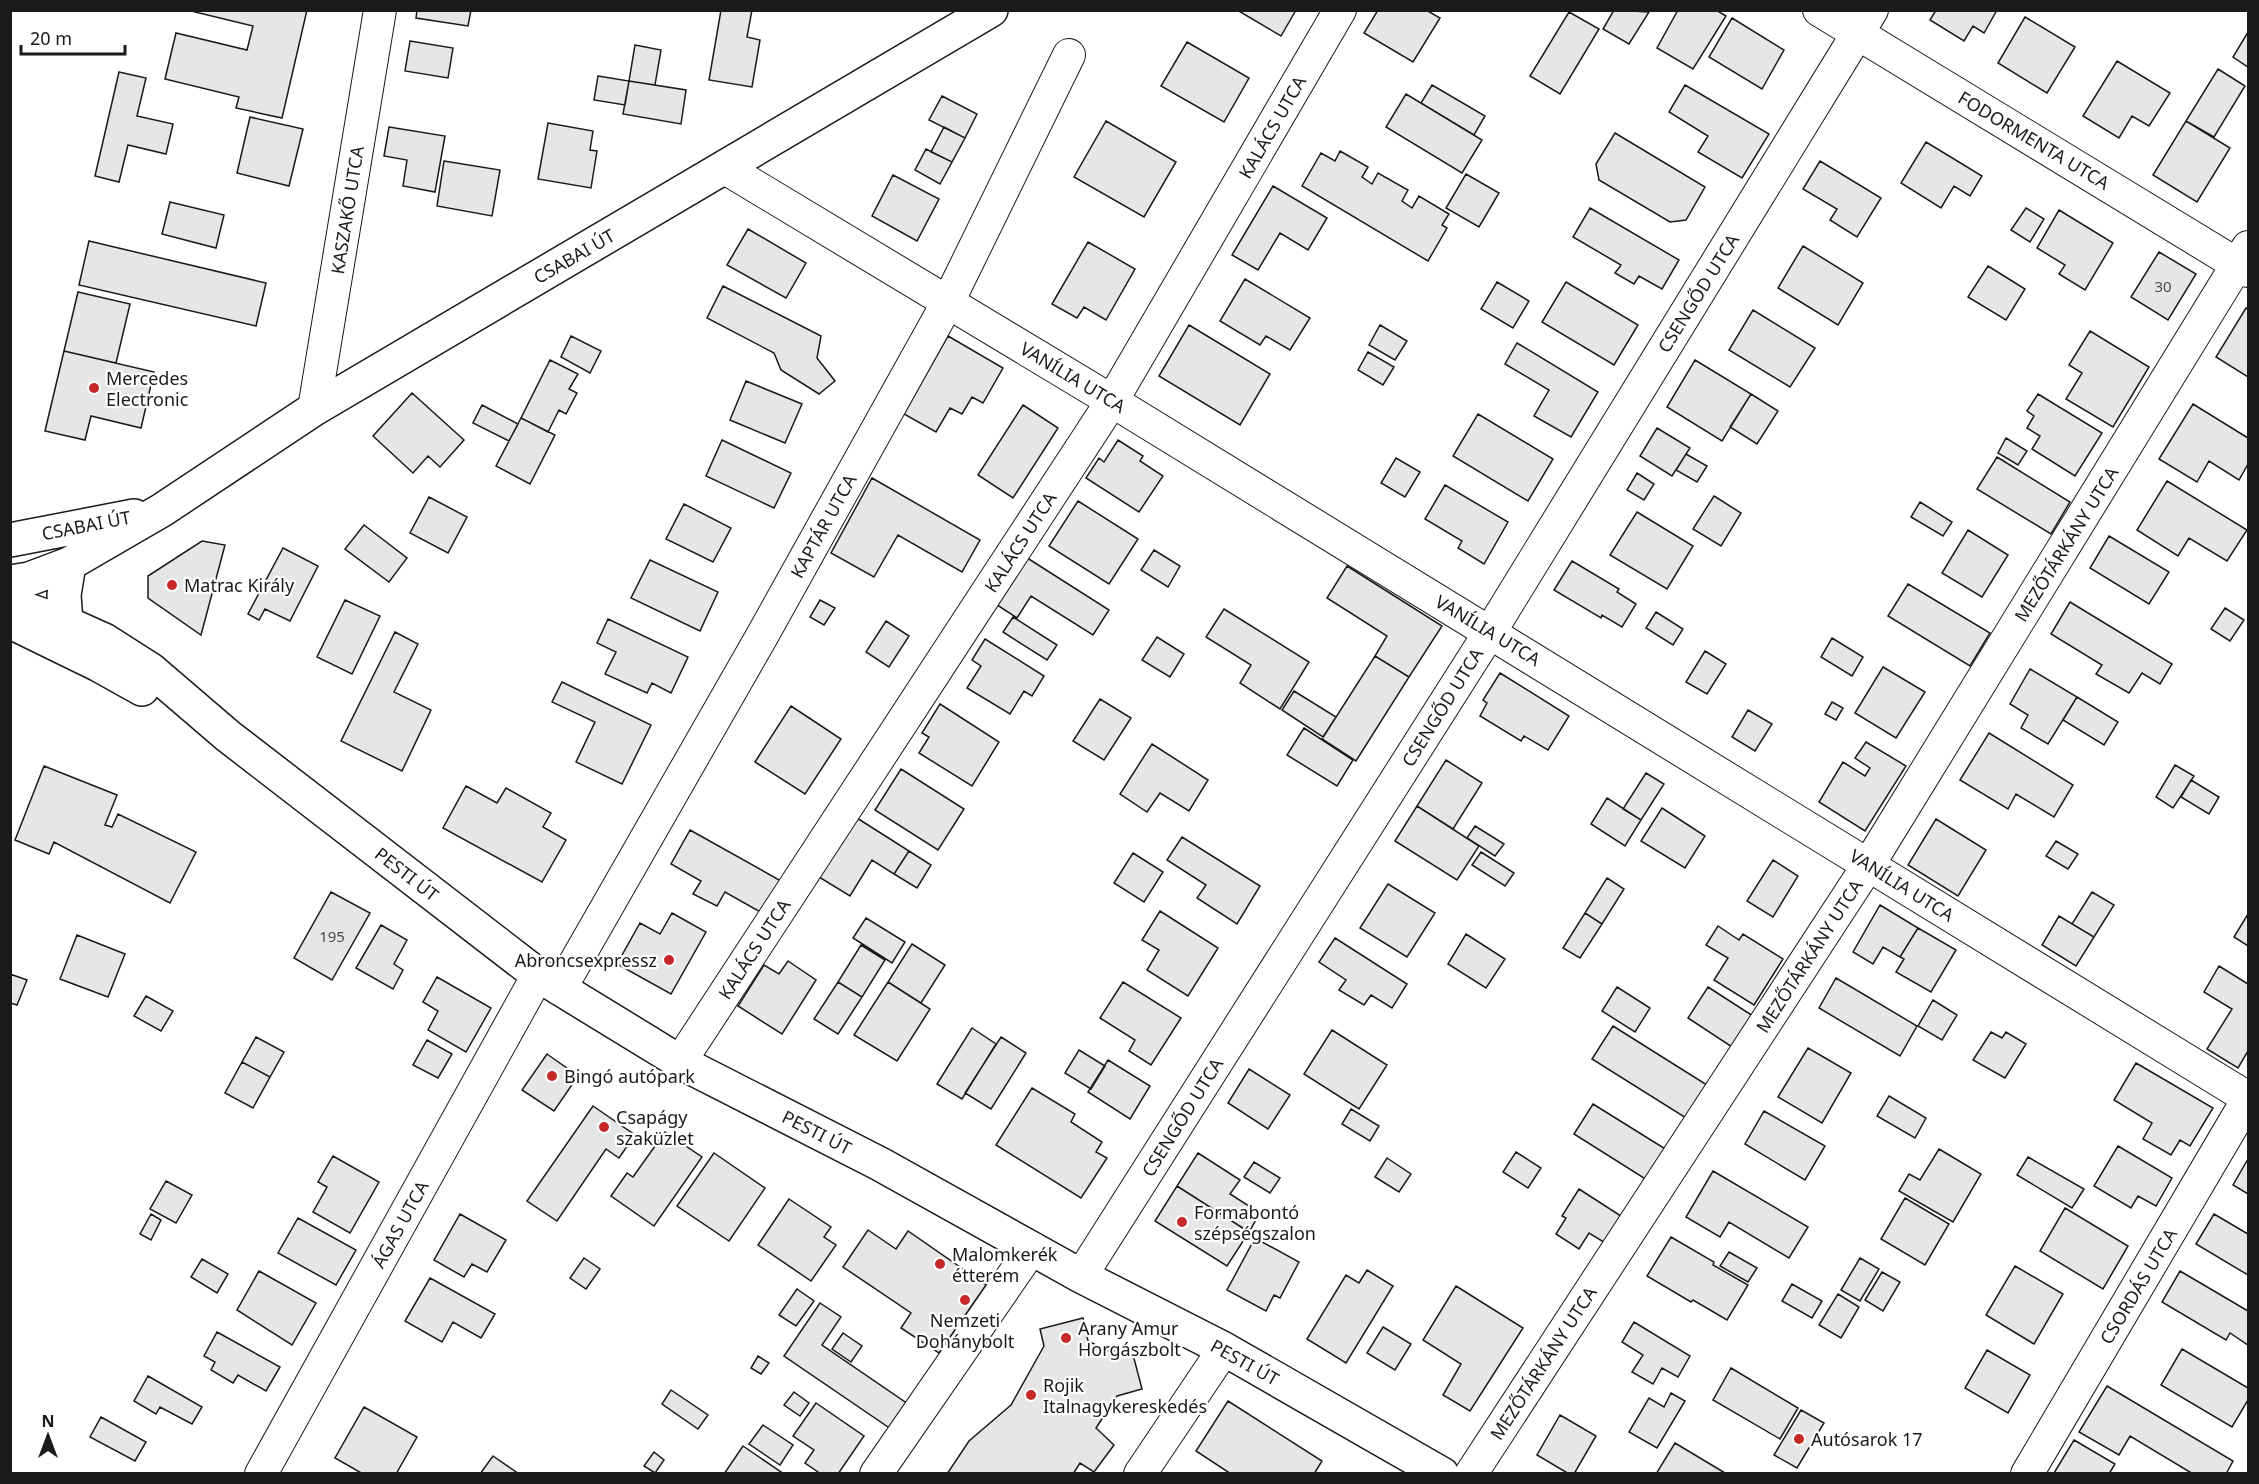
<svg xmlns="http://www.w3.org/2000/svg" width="2259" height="1484" font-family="'Noto Sans',sans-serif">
<rect width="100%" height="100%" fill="#fff"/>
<path fill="#e6e6e6" stroke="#1a1a1a" stroke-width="1.5" d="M187,10H307L282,118L236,108L239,97L165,79L176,33L247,50L253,26Z
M417,10H471L468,26L416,18Z
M721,10H752L747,37L760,40L752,87L709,80Z
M1237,10H1296L1281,36Z
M1378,10H1426L1440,18L1413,62L1364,33Z
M1614,10L1649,12L1629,44L1603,29Z
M1678,10H1716L1726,16L1693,69L1657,48Z
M1936,10H1997L1984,33L1973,26L1964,41L1930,20Z
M1569,12L1599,29L1560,94L1530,76Z
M2025,17L2075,47L2047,93L1998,63Z
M1732,18L1784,50L1762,89L1709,57Z
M2248,32V67L2233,57Z
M410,41L453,48L448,78L405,71Z
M1187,42L1249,78L1224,122L1161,86Z
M635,45L661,50L655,85L629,81Z
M2117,61L2170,93L2149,126L2132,116L2119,138L2083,116Z
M2218,69L2245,86L2214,137L2186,121Z
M119,72L146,78L137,116L173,124L166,154L128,145L119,182L95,176Z
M598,76L629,81L625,105L594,100Z
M629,81L686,90L681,124L623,114Z
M1432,85L1485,116L1474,135L1421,103Z
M1685,85L1769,134L1742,178L1698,152L1708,136L1669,112Z
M1406,94L1482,140L1462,173L1386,127Z
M942,96L977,114L965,138L929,120Z
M250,117L303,129L289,186L237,173Z
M1106,121L1176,162L1144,217L1074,177Z
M2186,121L2230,148L2197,202L2153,175Z
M548,123L593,131L590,150L597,151L591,188L538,179Z
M389,127L445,136L435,192L403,186L407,160L384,156Z
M944,127L965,138L952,162L931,152Z
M1615,133L1705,187L1686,220L1670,222L1599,180L1596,164Z
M1926,142L1982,176L1970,196L1954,186L1941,208L1901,183Z
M926,149L952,162L940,184L915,170Z
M1340,151L1368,167L1362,177L1372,184L1378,173L1408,190L1402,201L1412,208L1419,196L1449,214L1442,225L1447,228L1428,261L1302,186L1321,153L1335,161Z
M444,161L500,170L492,216L437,206Z
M1820,161L1881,198L1857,237L1830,220L1837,209L1803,189Z
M1466,174L1499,193L1479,227L1446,208Z
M893,175L939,199L917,241L872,216Z
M1273,186L1327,218L1308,250L1280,233L1258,270L1232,255Z
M170,202L224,215L216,248L162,234Z
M1590,208L1679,260L1662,289L1639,276L1634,284L1615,273L1621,265L1573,237Z
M2026,208L2044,219L2030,242L2011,230Z
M2059,210L2113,243L2085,290L2059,274L2065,265L2037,248Z
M748,229L806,263L786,298L727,265Z
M89,241L266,283L256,326L79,285Z
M1088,242L1135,269L1106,320L1084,307L1077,318L1052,304Z
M1803,246L1863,283L1838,325L1778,288Z
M2159,252L2196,274L2168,320L2131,297Z
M1988,266L2025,289L2006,320L1968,297Z
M1245,279L1310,318L1290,350L1266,336L1260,345L1220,321Z
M1497,282L1529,301L1513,328L1481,309Z
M1566,282L1638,325L1614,365L1542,322Z
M723,286L821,336L817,358L835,381L819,394L781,370L774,353L707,318Z
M78,292L130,304L116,363L64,351Z
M2246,308L2248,309V377L2216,357Z
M1753,310L1815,348L1790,387L1729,350Z
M1189,325L1270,374L1240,425L1159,376Z
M1380,325L1407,341L1395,360L1369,345Z
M2090,331L2149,367L2113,427L2066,399L2082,373L2069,365Z
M571,336L601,351L590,373L561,357Z
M948,336L1003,368L983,403L972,397L962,414L950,408L936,432L904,414Z
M1517,343L1598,392L1571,437L1534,416L1549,390L1505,364Z
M64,351L154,372L141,428L91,416L85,440L45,431Z
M1368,352L1394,367L1383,385L1358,370Z
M550,360L578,374L569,389L577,393L566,414L559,410L548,432L521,418Z
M1695,360L1751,394L1722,441L1667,407Z
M746,381L802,404L785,443L730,420Z
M412,393L464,440L440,467L428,456L413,473L373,436Z
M1751,394L1778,411L1757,444L1730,427Z
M2038,394L2102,433L2075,476L2032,449L2040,436L2027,428L2034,416L2027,411Z
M2193,404L2248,438V464L2239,480L2209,461L2197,482L2159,459Z
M482,405L518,424L509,441L473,423Z
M1023,405L1058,428L1013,498L978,475Z
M1478,414L1553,459L1528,501L1453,456Z
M521,418L555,435L530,484L496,466Z
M1657,428L1690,448L1672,476L1640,456Z
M2006,438L2027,451L2018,465L1998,453Z
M722,440L791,473L774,508L706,476Z
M1118,440L1143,456L1140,461L1163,476L1139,512L1086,478L1099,458L1104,462Z
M1686,454L1707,466L1697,482L1676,470Z
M1997,457L2070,502L2051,534L1977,489Z
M1396,458L1420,472L1405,497L1381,483Z
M1637,473L1654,484L1644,500L1627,490Z
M872,478L980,540L962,572L898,535L874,577L831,553Z
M2167,481L2247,530L2227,561L2189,538L2178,556L2137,530Z
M1445,485L1508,522L1484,564L1458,548L1462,541L1425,519Z
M1714,496L1741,513L1721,546L1693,529Z
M429,497L467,517L448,553L410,533Z
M1078,501L1138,539L1109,584L1049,546Z
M1920,502L1952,522L1943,536L1911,517Z
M684,504L731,528L713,562L666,539Z
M1637,512L1693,546L1667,589L1610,555Z
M364,525L407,558L389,582L345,549Z
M1968,530L2008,555L1982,597L1942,573Z
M2109,536L2169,572L2149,604L2090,568Z
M202,541L225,545L201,635L148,598V576Z
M283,548L318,566L290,621L265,609L259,620L248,614Z
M1154,550L1180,566L1168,587L1141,570Z
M1021,554L1109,610L1093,635L1031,596L1017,618L991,601Z
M650,560L718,592L700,631L631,598Z
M1572,561L1619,589L1617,592L1636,604L1622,627L1602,615L1601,618L1554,590Z
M1347,566L1442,626L1409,677L1375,656L1387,636L1327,598Z
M1908,584L1990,633L1970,666L1888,616Z
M345,600L380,616L352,674L317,657Z
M820,600L835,608L824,625L810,617Z
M2070,602L2172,664L2160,684L2142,673L2129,693L2096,674L2102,665L2051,634Z
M2225,608L2244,620L2230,641L2211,629Z
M1224,609L1309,662L1280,709L1240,683L1251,665L1206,637Z
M1656,612L1683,629L1673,645L1646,628Z
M1013,617L1057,645L1047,660L1003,632Z
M608,619L688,657L671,693L652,683L647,693L605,674L616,652L597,643Z
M886,621L909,636L889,667L866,652Z
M395,632L418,644L394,692L431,710L402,771L341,741Z
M1157,637L1184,654L1170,677L1142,660Z
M1832,638L1863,657L1852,676L1821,657Z
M985,639L1044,676L1032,696L1024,691L1010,714L967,688L981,666L972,660Z
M1705,651L1726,664L1707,694L1686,682Z
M1375,656L1409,677L1356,761L1322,739Z
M1883,667L1925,692L1896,738L1855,713Z
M2030,669L2077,697L2048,744L2021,728L2028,715L2010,704Z
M1500,673L1569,716L1548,750L1524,736L1521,741L1480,716L1487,703L1483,700Z
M562,682L651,725L622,784L576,762L595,722L552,702Z
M1294,691L1336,717L1323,737L1282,710Z
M2077,697L2118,722L2104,745L2063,720Z
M1100,699L1131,718L1104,760L1073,741Z
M1832,702L1843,708L1836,720L1825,714Z
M940,704L999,742L972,786L919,753L929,737L922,733Z
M791,706L841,739L805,794L755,762Z
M1748,710L1772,724L1755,751L1732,737Z
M1304,728L1353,760L1337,786L1287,755Z
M1989,733L2073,785L2054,817L2016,794L2008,809L1960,780Z
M1866,742L1906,766L1865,831L1819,802L1843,762L1865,776L1870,768L1855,758Z
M1152,744L1208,780L1189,811L1160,793L1147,812L1120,794Z
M1446,760L1482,783L1453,829L1417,806Z
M2175,765L2194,776L2173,808L2156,797Z
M44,766L117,795L105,825L112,827L118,814L196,852L170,903L54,842L49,854L15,840Z
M901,769L964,809L938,850L875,810Z
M1646,773L1664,784L1641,820L1623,809Z
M2191,780L2219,797L2209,814L2181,797Z
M466,786L497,803L506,788L551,813L543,827L566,840L542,882L443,828Z
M1607,798L1641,820L1625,846L1591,824Z
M1417,806L1479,846L1457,880L1395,841Z
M1662,808L1705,836L1685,868L1641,841Z
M857,818L909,851L894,874L872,860L850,896L819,877Z
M1936,819L1986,850L1958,896L1908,865Z
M1475,826L1504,844L1495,856L1467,838Z
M690,830L781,881L762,913L725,892L717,906L693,894L701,881L671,864Z
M1182,837L1260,886L1237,924L1197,898L1206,885L1167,860Z
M2056,841L2078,854L2068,869L2046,856Z
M909,851L931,865L917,888L894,874Z
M1481,852L1514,873L1505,886L1472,865Z
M1133,853L1163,872L1144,902L1114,883Z
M1773,860L1798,876L1773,917L1747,901Z
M1607,878L1624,889L1602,924L1585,913Z
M1388,884L1435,913L1407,957L1360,928Z
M331,892L370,913L332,980L294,958Z
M2092,892L2114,905L2094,937L2072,924Z
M1880,905L1918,928L1900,957L1883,947L1873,964L1853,952Z
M1160,911L1218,948L1188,996L1147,970L1159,950L1142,940Z
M672,913L706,932L671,994L617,964L640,923L660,934Z
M1585,913L1602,924L1580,958L1563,948Z
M2248,914V946L2234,937Z
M2059,916L2094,937L2076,966L2042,945Z
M866,918L905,942L892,963L853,938Z
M381,925L407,940L394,964L403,970L393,989L356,968Z
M1718,926L1739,940L1743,934L1783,959L1754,1005L1714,980L1728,958L1706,945Z
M1918,928L1956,950L1931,992L1896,972L1904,959L1900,957Z
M1466,934L1505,959L1486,988L1448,964Z
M77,935L125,954L108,997L60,979Z
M1335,938L1407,984L1392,1008L1371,995L1364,1005L1339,990L1346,980L1319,962Z
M912,944L945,965L921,1003L888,982Z
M861,945L885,960L862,997L838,982Z
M788,961L816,980L782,1034L738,1006L764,965L779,974Z
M2219,966L2248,984V1051L2238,1068L2207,1049L2232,1009L2204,992Z
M10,974L27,980L17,1005L10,1003Z
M437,977L491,1008L466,1052L428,1030L438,1011L423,1002Z
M1836,978L1917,1026L1900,1056L1819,1008Z
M838,982L862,997L838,1034L814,1019Z
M888,982L930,1009L897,1061L854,1035Z
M1123,982L1181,1018L1151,1065L1129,1051L1135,1040L1100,1018Z
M1617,987L1650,1008L1635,1032L1602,1011Z
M1708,987L1753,1016L1732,1047L1688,1018Z
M146,996L173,1011L161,1031L134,1016Z
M1933,1000L1957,1015L1942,1040L1918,1026Z
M1613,1026L1707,1085L1686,1118L1592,1059Z
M972,1028L996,1044L962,1099L937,1084Z
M1332,1030L1387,1065L1359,1109L1304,1074Z
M1991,1032L2002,1038L2006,1032L2026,1044L2005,1078L1973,1060Z
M256,1037L284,1052L270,1077L242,1062Z
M1001,1037L1026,1053L991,1109L965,1093Z
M427,1040L452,1054L438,1078L413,1065Z
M1808,1048L1851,1073L1822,1123L1778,1097Z
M1079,1050L1105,1066L1091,1089L1065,1073Z
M547,1054L578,1076L554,1111L522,1090Z
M1108,1060L1150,1086L1130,1119L1088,1092Z
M242,1062L270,1077L253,1108L225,1093Z
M2136,1063L2213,1108L2190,1146L2180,1140L2171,1155L2143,1139L2152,1123L2114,1100Z
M1249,1069L1290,1095L1268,1129L1228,1103Z
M1032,1088L1075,1114L1071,1122L1102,1142L1096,1152L1107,1158L1081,1198L996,1145Z
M1889,1096L1926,1118L1915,1138L1877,1116Z
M1593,1104L1667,1150L1647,1180L1574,1134Z
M593,1106L635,1135L619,1158L606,1149L557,1221L527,1201Z
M1351,1109L1379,1126L1370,1141L1342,1124Z
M1764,1111L1825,1146L1805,1180L1745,1144Z
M665,1132L702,1157L654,1226L611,1196L627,1173L633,1177Z
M2118,1146L2172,1178L2156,1206L2138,1196L2131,1208L2094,1186Z
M1939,1149L1981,1174L1953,1222L1899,1191L1909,1174L1920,1180Z
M1516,1152L1541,1168L1528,1188L1503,1172Z
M714,1153L765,1188L729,1241L677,1206Z
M1198,1153L1240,1180L1230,1194L1260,1213L1249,1232L1177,1186Z
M333,1156L379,1182L350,1233L313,1212L327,1187L318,1182Z
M2028,1157L2084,1189L2072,1208L2017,1175Z
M1387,1158L1411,1174L1399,1192L1375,1177Z
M2248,1159V1194L2233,1185Z
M1254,1162L1280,1178L1270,1193L1244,1177Z
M1713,1171L1808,1227L1789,1258L1729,1222L1720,1237L1686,1217Z
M166,1181L192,1195L176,1223L150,1209Z
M1177,1186L1249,1232L1227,1266L1155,1221Z
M1579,1189L1624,1218L1607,1244L1589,1233L1579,1249L1556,1234L1566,1218L1562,1216Z
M1905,1198L1949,1224L1925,1265L1881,1239Z
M789,1199L831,1227L824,1237L836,1245L811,1281L758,1245Z
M2065,1208L2128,1246L2103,1289L2040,1251Z
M151,1214L161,1220L151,1240L140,1234Z
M460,1214L506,1240L487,1272L472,1264L464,1277L434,1260Z
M2214,1214L2248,1234V1275L2196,1244Z
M298,1218L356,1250L336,1285L278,1253Z
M868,1230L896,1249L908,1231L986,1285L939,1353L901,1328L911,1313L843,1267Z
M1671,1237L1714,1262L1713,1265L1748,1285L1727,1320L1693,1300L1691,1302L1647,1276Z
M1255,1238L1299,1262L1280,1298L1274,1295L1266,1311L1227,1290Z
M1729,1252L1757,1268L1748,1282L1720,1266Z
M584,1258L600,1269L586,1289L570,1278Z
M1860,1258L1879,1269L1860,1301L1841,1290Z
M202,1259L228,1274L217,1293L191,1277Z
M2015,1266L2063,1294L2034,1344L1986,1315Z
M1367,1270L1393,1286L1346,1363L1307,1339L1346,1275L1359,1283Z
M259,1271L316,1303L292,1345L237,1310Z
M2180,1271L2248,1311V1345L2230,1333L2226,1340L2162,1302Z
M1882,1272L1900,1282L1883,1311L1865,1300Z
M430,1278L495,1314L481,1338L453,1322L442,1342L405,1321Z
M1792,1284L1822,1301L1812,1318L1782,1301Z
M1456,1286L1523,1328L1470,1411L1443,1395L1461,1364L1423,1340Z
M797,1289L814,1301L796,1326L779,1315Z
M1838,1294L1859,1307L1841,1338L1819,1325Z
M820,1303L841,1317L822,1345L908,1404L891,1429L784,1356Z
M1083,1318L1088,1341L1110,1352L1131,1347L1142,1389L1117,1396L1096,1428L1114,1445L1094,1472L1080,1463L1073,1474H947L969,1441L1011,1405L1044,1346L1040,1329Z
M1634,1322L1690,1356L1678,1377L1662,1368L1653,1384L1632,1372L1643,1355L1622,1342Z
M1383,1327L1411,1344L1395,1370L1367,1353Z
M217,1332L280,1367L266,1391L238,1375L233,1383L211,1370L215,1362L204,1356Z
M843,1333L862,1346L851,1362L832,1349Z
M2182,1349L2248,1388V1400L2232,1427L2161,1385Z
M1987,1350L2030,1375L2008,1413L1965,1388Z
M758,1356L769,1363L761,1374L751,1368Z
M1731,1368L1798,1408L1780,1439L1713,1400Z
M148,1376L202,1407L192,1424L160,1407L156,1414L134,1401Z
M2107,1386L2233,1461L2226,1474H2193L2130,1436L2119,1455L2079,1432Z
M671,1390L708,1415L698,1429L662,1404Z
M794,1392L809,1403L800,1416L784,1405Z
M1671,1393L1685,1401L1657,1448L1629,1432L1649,1398L1664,1407Z
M1228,1401L1322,1461L1314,1474H1231L1196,1451Z
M816,1403L864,1436L838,1474H821L805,1463L814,1450L793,1436Z
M364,1407L417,1437L396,1474H363L335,1458Z
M1801,1410L1824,1423L1797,1468L1774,1455Z
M1560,1415L1596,1436L1574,1474H1569L1537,1455Z
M101,1417L146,1442L135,1461L90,1437Z
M763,1425L793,1445L780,1465L749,1444Z
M2074,1440L2115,1464L2109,1474L2054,1473Z
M1675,1443L1725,1473L1724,1474H1656Z
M743,1446L784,1474H724Z
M654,1452L664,1460L655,1473L644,1466Z
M493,1456L519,1474H480Z"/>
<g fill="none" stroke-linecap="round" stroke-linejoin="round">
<defs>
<path id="street" d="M1819,10L2248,271
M725,168L1112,401L2248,1098
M314,409L380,10
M560,989L762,636L948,302L1069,55
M680,1062L1112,401L1340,10
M1081,1276L1490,632L1872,10
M261,1474L538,975
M876,1474L1032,1248
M1140,1474L1224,1349
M1471,1474L1869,864L2248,247
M2027,1474L2248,1099"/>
<path id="secondary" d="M10,540L134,516
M10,582L29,579L69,564L162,510L314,409L991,10
M66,623L64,595L69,564"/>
<path id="primary" d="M10,604L66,623L104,640L151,670L228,736L538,975L680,1062L880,1164L1081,1276L1224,1349L1442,1474
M17,625L99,665L142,689"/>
</defs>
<use href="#street" stroke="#1a1a1a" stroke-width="34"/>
<use href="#secondary" stroke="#1a1a1a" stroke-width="36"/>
<use href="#primary" stroke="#1a1a1a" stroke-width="36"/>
<use href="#street" stroke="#fff" stroke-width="32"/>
<use href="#secondary" stroke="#fff" stroke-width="33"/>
<use href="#primary" stroke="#fff" stroke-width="33"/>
</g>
<g fill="#c62828" stroke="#fff" stroke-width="2">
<circle cx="94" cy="388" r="6"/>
<circle cx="172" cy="585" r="6"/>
<circle cx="669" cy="960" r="6"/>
<circle cx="552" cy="1076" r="6"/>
<circle cx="604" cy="1127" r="6"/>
<circle cx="1182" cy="1222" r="6"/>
<circle cx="940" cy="1264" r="6"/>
<circle cx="965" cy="1300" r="6"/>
<circle cx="1066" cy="1338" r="6"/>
<circle cx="1031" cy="1395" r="6"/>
<circle cx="1799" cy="1439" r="6"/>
</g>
<g text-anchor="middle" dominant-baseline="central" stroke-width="4.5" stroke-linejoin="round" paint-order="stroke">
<g font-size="15" fill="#4d4d4d">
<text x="2163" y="286">30</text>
<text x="332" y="936">195</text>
</g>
<g font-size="18" fill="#1a1a1a" stroke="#fff">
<text transform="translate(1272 127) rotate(-60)">KALÁCS UTCA</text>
<text transform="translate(2034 140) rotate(31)">FODORMENTA UTCA</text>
<text transform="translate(347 210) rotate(-81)">KASZAKŐ UTCA</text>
<text transform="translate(574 256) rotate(-30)">CSABAI ÚT</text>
<text transform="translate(1698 293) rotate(-58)">CSENGŐD UTCA</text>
<text transform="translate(1073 377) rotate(31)">VANÍLIA UTCA</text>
<text transform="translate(86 525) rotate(-11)">CSABAI ÚT</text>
<text transform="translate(823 526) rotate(-61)">KAPTÁR UTCA</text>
<text transform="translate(1020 542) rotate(-57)">KALÁCS UTCA</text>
<text transform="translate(2066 544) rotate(-58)">MEZŐTÁRKÁNY UTCA</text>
<text transform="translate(1488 630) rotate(31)">VANÍLIA UTCA</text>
<text transform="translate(1442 707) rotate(-58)">CSENGŐD UTCA</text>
<text transform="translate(407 874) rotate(38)">PESTI ÚT</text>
<text transform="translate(1902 885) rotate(32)">VANÍLIA UTCA</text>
<text transform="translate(754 949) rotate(-57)">KALÁCS UTCA</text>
<text transform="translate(1809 956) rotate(-57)">MEZŐTÁRKÁNY UTCA</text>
<text transform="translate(1182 1117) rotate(-58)">CSENGŐD UTCA</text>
<text transform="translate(817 1132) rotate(27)">PESTI ÚT</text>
<text transform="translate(400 1224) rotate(-61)">ÁGAS UTCA</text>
<text transform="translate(2138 1286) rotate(-59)">CSORDÁS UTCA</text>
<text transform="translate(1245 1362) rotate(29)">PESTI ÚT</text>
<text transform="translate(1543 1363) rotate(-57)">MEZŐTÁRKÁNY UTCA</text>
</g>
<g font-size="18" fill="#1a1a1a" stroke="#fff" text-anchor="start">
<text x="106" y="378">Mercedes<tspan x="106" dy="21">Electronic</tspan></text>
<text x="184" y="585">Matrac Király</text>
<text x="657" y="960" text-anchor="end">Abroncsexpressz</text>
<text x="564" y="1076">Bingó autópark</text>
<text x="616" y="1117">Csapágy<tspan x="616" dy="21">szaküzlet</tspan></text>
<text x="1194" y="1212">Formabontó<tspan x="1194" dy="21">szépségszalon</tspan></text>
<text x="952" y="1254">Malomkerék<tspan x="952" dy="21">étterem</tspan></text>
<text x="965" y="1320" text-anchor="middle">Nemzeti<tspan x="965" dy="21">Dohánybolt</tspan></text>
<text x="1078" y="1328">Arany Amur<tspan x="1078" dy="21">Horgászbolt</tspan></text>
<text x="1043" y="1385">Rojik<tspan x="1043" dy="21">Italnagykereskedés</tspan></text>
<text x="1811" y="1439">Autósarok 17</text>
</g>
</g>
<rect width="2259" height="1484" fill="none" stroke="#1a1a1a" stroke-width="24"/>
<g transform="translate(48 1436)" stroke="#ffffff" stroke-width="4.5" paint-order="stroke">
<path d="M0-4.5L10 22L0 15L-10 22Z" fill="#1a1a1a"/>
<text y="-9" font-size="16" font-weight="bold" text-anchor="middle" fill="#1a1a1a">N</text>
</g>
<path d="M21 45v9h104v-9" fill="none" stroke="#1a1a1a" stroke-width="3"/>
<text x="30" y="45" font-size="18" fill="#1a1a1a" stroke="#ffffff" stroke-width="4.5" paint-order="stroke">20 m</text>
</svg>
